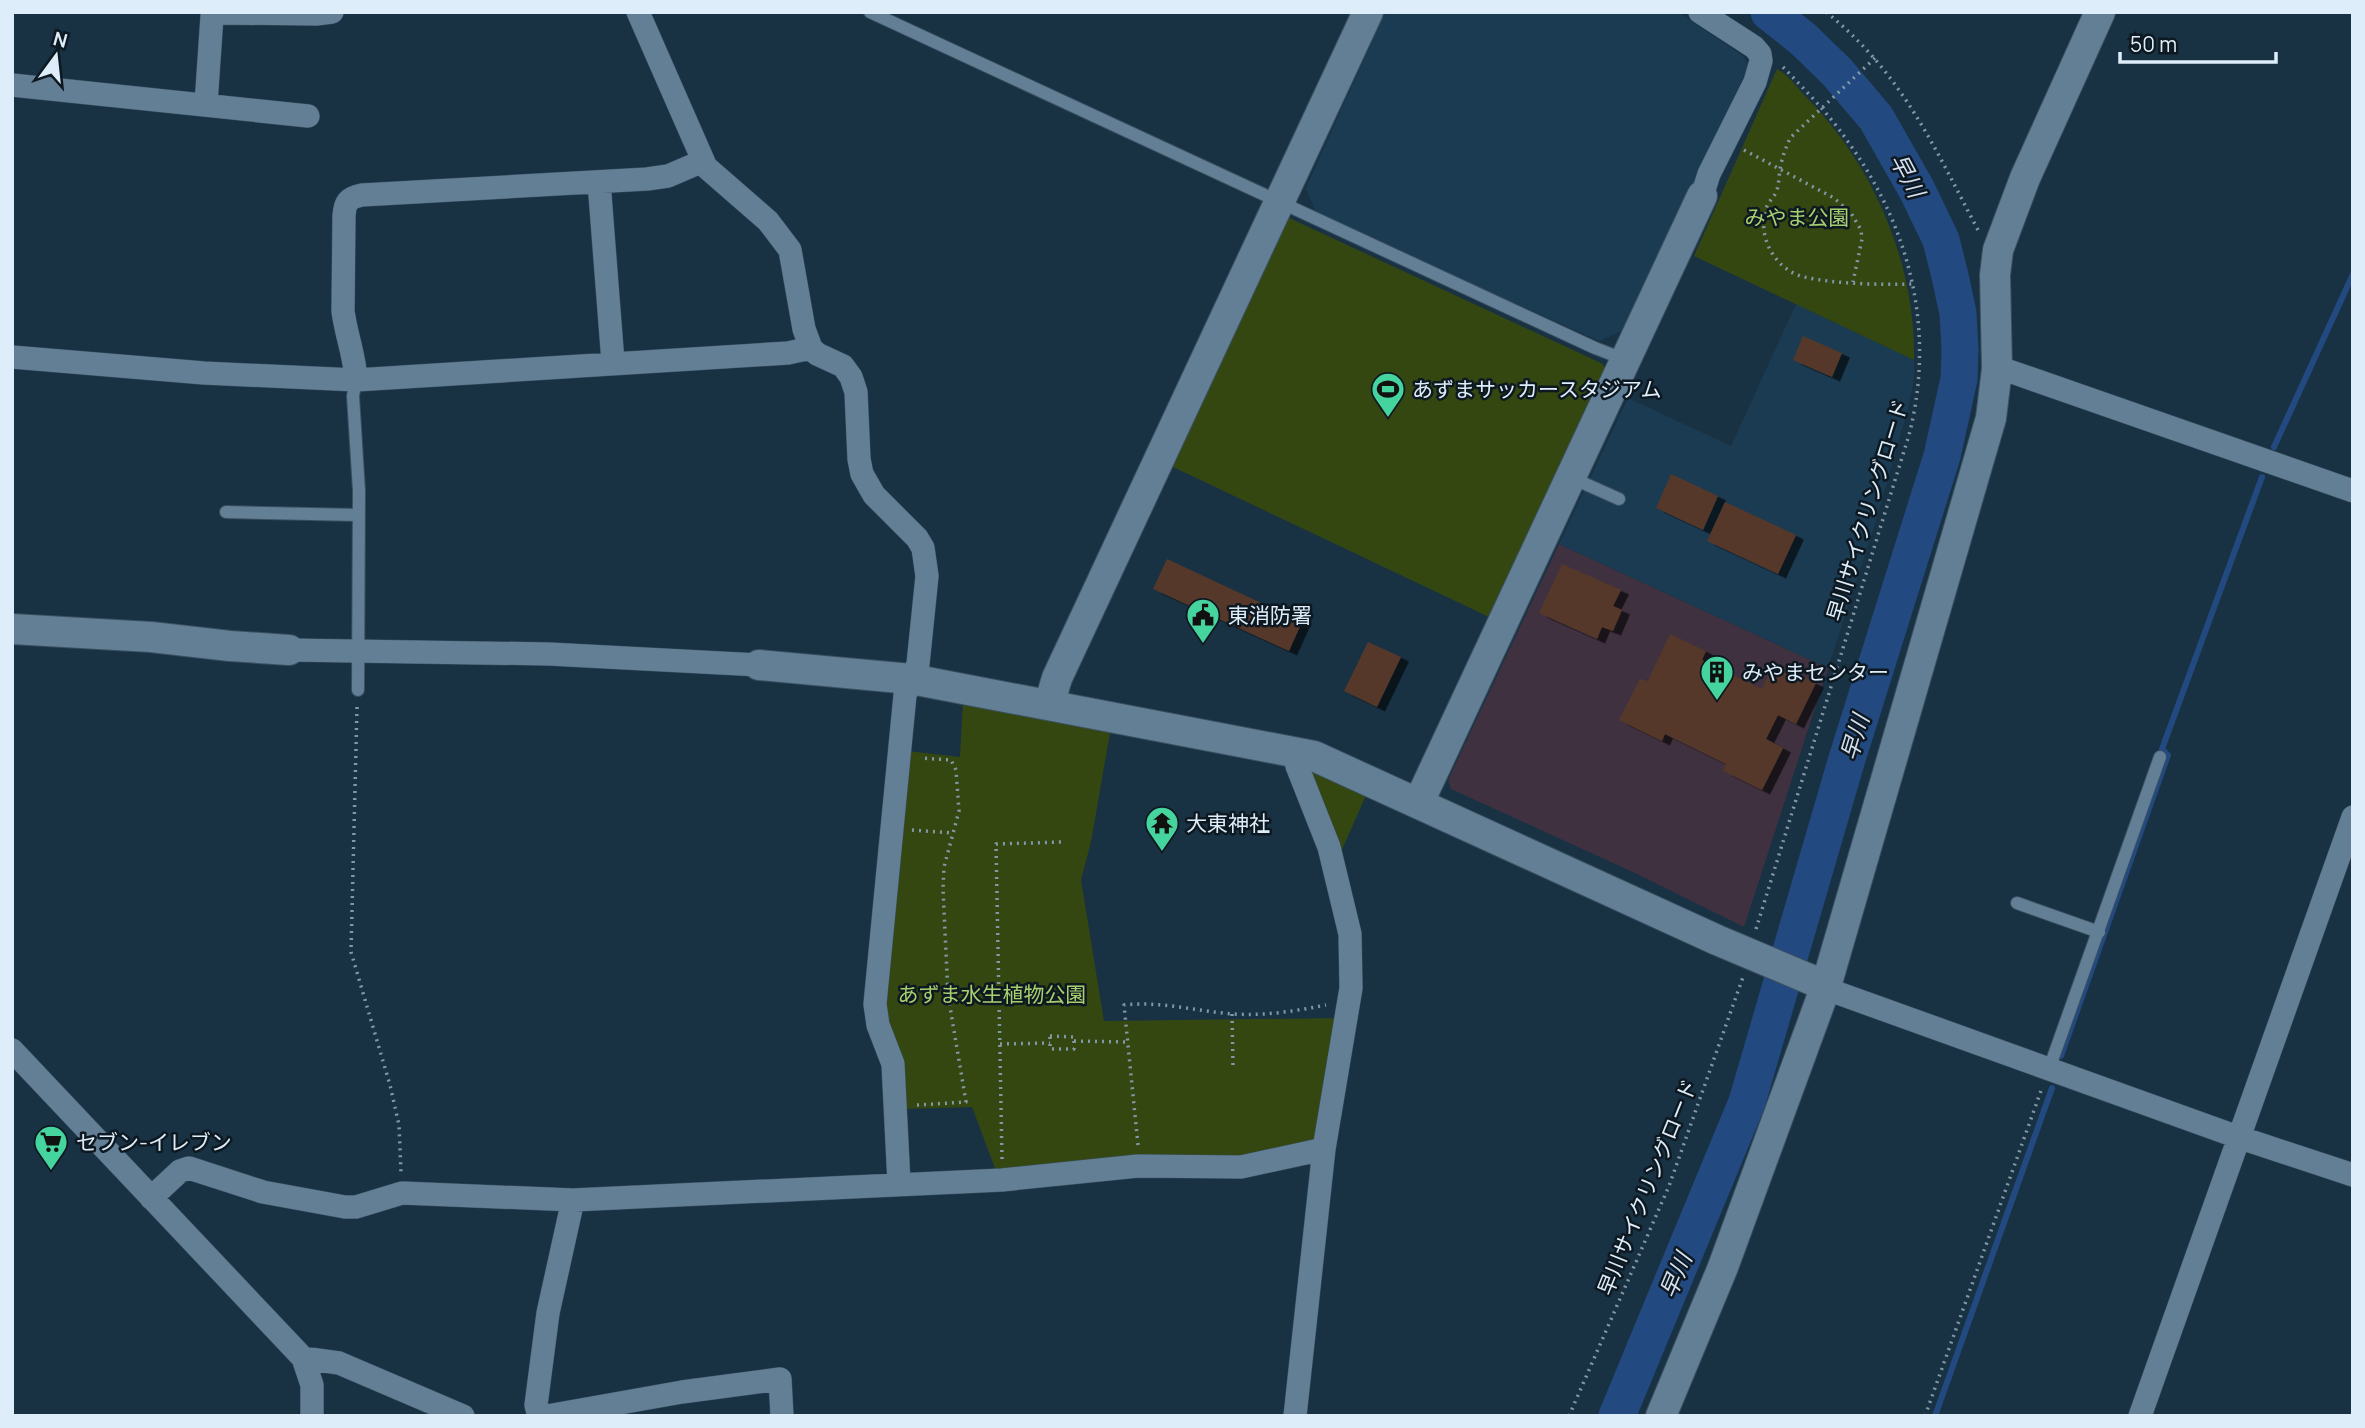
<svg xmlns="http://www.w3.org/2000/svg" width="2365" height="1428" font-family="Manrope,'Noto Sans JP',sans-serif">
<defs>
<filter id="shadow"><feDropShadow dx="8" dy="4.5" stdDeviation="0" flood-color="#0009"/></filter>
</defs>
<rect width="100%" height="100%" fill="#183244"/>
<path fill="#3f313f" d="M1559,544L1828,668L1744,927L1637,874L1451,789L1448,780Z"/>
<path fill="#1a3b52" d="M1385,12H1678L1742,55L1749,65L1628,328L1599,341L1316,213L1306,188Z
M1796,304L1914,360V379L1908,409L1874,527L1828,668L1559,544L1628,398L1731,446Z"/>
<path fill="#344711" d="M1777,69C1789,75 1798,89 1808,99C1874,166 1916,265 1914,360L1694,256Z
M1287,217L1603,364L1605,371L1489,617L1171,466Z
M963,700L1111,727L1091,842L1081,880L1104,1021L1339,1018L1314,1139L1237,1160L996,1171L972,1107L906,1109L904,1067L883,1003L907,751L960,757Z
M1313,768L1367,793L1341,852L1307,771Z"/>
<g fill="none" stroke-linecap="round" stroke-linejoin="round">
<path stroke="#224a81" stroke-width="6" d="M2274,447L2353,274
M2061,1056L2168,755L2162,749L2262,477
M1935,1416L2052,1088"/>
<path stroke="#224a81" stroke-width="37" d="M1617,1416L1747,1102L1846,762L1942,456L1959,379L1960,349L1958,313L1950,276L1941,240L1917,190L1876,118L1837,72L1803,39L1769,12"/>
</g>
<path fill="#55392b" filter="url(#shadow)" d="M1803,336L1842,353L1832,377L1793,360Z
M1671,474L1718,496L1703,530L1656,508Z
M1725,502L1796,535L1778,574L1707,541Z
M1167,559L1302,622L1289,651L1153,589Z
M1562,564L1621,590L1613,606L1622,610L1613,631L1602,627L1597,639L1539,613Z
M1670,634L1706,651L1702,660L1762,689L1774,663L1816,683L1796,724L1778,715L1766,739L1783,748L1762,790L1723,771L1726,764L1665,734L1662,741L1619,720L1640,679L1648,681Z
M1368,642L1401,657L1377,707L1344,691Z"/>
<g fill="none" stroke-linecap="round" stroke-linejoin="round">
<defs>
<path id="service" d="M870,12L1595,348L1626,360
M356,380L353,396L359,491L358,690
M1572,478L1619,499
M226,512L358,515
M2017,903L2099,932
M2049,1069L2160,757"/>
<path id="minor" d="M638,12L706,167L768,221L790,250L804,329L811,348L817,354L843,366L851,377L856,392L859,459L862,474L874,495L917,538L923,548L927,576L918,664L905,695L875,1004L878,1025L893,1064L899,1183
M1700,12L1754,47L1760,54L1761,61L1755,82L1709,174L1702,196
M12,85L308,116
M206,104L212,16L219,13L316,14L332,12
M599,182L613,362
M12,357L204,373L356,380L788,353L811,348
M1997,369L2009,371L2353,491
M356,380C355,356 346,335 343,311L344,216C345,202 348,198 362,195L647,179L668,176L703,161
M289,650L549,654L759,665
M1294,752L1297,766L1329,847L1350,934L1351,988L1324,1149L1295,1416
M1826,986L1835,992L2238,1137L2353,1175
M12,1050L303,1358L312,1385V1416
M151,1198L180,1171L189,1168L263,1192L345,1207H356L402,1193L573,1200L1002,1180L1138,1166L1241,1167L1324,1149
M303,1358L339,1363L463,1416
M539,1416L536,1405L548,1313L573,1200
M547,1416L682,1392L780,1379L782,1416
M2140,1416L2353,817"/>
<path id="tertiary" d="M12,629L151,637L230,646L289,650
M759,665L911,679L1314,756L1717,940L1826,986
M1049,705L1057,678L1368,12
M1419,802L1702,196
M1661,1416L1723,1267L1826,986L1991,418L1997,369L1995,275L1998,250L2025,178L2100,12"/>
</defs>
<use href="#service" stroke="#3a5060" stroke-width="14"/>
<use href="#minor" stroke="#3a5060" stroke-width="24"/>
<use href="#tertiary" stroke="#3a5060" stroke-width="32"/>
<path stroke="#8398a7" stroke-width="3.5" stroke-dasharray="2 5" stroke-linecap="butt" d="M1826,12C1903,74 1934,147 1979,232
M1875,58L1790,138C1786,148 1782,157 1780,169C1779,176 1779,183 1777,190C1775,197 1768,201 1766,209C1757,237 1775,270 1804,277C1836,284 1880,285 1913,284
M1744,150L1834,198L1851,213L1861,230L1862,239L1853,282
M357,707L351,952L390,1085L399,1125L401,1172
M912,830L952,833
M1756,929L1909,435C1936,330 1910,226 1846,139C1828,113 1805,90 1783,67
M1232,1014L1233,1065
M1050,1036L1074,1037V1049H1050Z
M1074,1041L1127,1042
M1000,1044L1050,1043
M917,1105L966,1102L948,995L943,889L944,867L959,811L956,770L951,760L920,758
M1138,1145L1124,1005C1161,1001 1196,1011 1233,1014C1266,1016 1295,1011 1326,1005
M1002,1159L996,844L1063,842
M1569,1416L1669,1186L1743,977
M1925,1416L2042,1088"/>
<use href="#service" stroke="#637f95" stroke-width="12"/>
<use href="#minor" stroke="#637f95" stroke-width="23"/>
<use href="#tertiary" stroke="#637f95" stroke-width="30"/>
</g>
<defs>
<symbol id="stadium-pin" viewBox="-11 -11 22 30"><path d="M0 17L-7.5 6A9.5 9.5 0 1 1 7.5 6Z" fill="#46d49e" stroke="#0d1821"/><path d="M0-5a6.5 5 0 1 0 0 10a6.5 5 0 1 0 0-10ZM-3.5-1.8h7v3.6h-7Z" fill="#111"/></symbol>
<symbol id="civic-pin" viewBox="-11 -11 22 30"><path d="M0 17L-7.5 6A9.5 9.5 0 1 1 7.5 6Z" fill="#46d49e" stroke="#0d1821"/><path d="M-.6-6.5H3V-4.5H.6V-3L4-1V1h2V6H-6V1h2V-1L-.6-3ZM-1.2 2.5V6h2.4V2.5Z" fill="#111"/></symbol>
<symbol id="building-pin" viewBox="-11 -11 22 30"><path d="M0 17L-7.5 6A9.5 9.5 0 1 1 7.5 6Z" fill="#46d49e" stroke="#0d1821"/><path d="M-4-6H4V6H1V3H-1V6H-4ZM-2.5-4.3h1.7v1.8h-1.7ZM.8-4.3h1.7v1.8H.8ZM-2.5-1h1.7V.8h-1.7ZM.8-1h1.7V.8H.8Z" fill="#111"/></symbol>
<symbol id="temple-pin" viewBox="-11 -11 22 30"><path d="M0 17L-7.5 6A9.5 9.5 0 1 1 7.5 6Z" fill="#46d49e" stroke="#0d1821"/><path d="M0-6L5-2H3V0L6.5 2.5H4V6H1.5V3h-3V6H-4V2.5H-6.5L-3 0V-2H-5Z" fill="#111"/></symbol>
<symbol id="supermarket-pin" viewBox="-11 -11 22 30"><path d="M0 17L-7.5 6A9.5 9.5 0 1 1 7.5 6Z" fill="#46d49e" stroke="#0d1821"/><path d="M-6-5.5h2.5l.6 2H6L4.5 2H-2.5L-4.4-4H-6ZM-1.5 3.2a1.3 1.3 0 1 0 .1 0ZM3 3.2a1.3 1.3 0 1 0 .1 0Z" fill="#111"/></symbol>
</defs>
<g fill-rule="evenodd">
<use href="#stadium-pin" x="1369" y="370" width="38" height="52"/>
<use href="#civic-pin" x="1184" y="596" width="38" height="52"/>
<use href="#building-pin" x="1698" y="653" width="38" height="52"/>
<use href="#temple-pin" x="1143" y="804" width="38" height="52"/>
<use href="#supermarket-pin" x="32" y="1123" width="38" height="52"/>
</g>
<g text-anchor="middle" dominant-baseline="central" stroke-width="5" stroke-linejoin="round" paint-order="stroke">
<g font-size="21" fill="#a8cf6e" stroke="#0d1821">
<text x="1797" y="217">みやま公園</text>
<text x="992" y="994">あずま水生植物公園</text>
</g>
<g font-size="21" fill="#ddedf9" stroke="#0d1821" text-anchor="start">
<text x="1412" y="389">あずまサッカースタジアム</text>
<text x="1228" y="615">東消防署</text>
<text x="1742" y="672">みやまセンター</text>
<text x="1186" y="823">大東神社</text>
<text x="76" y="1142">セブン-イレブン</text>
</g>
<g font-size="21" fill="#ddedf9" stroke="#0d1821">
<text transform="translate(1867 510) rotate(-73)">早川サイクリングロード</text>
<text transform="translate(1647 1187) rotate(-68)">早川サイクリングロード</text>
</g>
<g font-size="23" font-style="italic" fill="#d3dff0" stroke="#0d1821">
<text transform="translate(1908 175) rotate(62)">早川</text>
<text transform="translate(1854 737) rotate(-73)">早川</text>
<text transform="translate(1675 1275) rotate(-67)">早川</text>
</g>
</g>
<rect width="2365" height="1428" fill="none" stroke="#ddedf9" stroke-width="28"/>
<g transform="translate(56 56) rotate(15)" stroke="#0d1821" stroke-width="5" paint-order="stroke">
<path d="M0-5L12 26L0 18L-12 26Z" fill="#ddedf9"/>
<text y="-10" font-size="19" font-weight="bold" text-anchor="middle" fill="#ddedf9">N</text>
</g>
<path d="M2120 52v10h156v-10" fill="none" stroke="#ddedf9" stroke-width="3.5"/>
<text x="2130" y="52" font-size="21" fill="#ddedf9" stroke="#0d1821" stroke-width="5" paint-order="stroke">50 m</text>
</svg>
